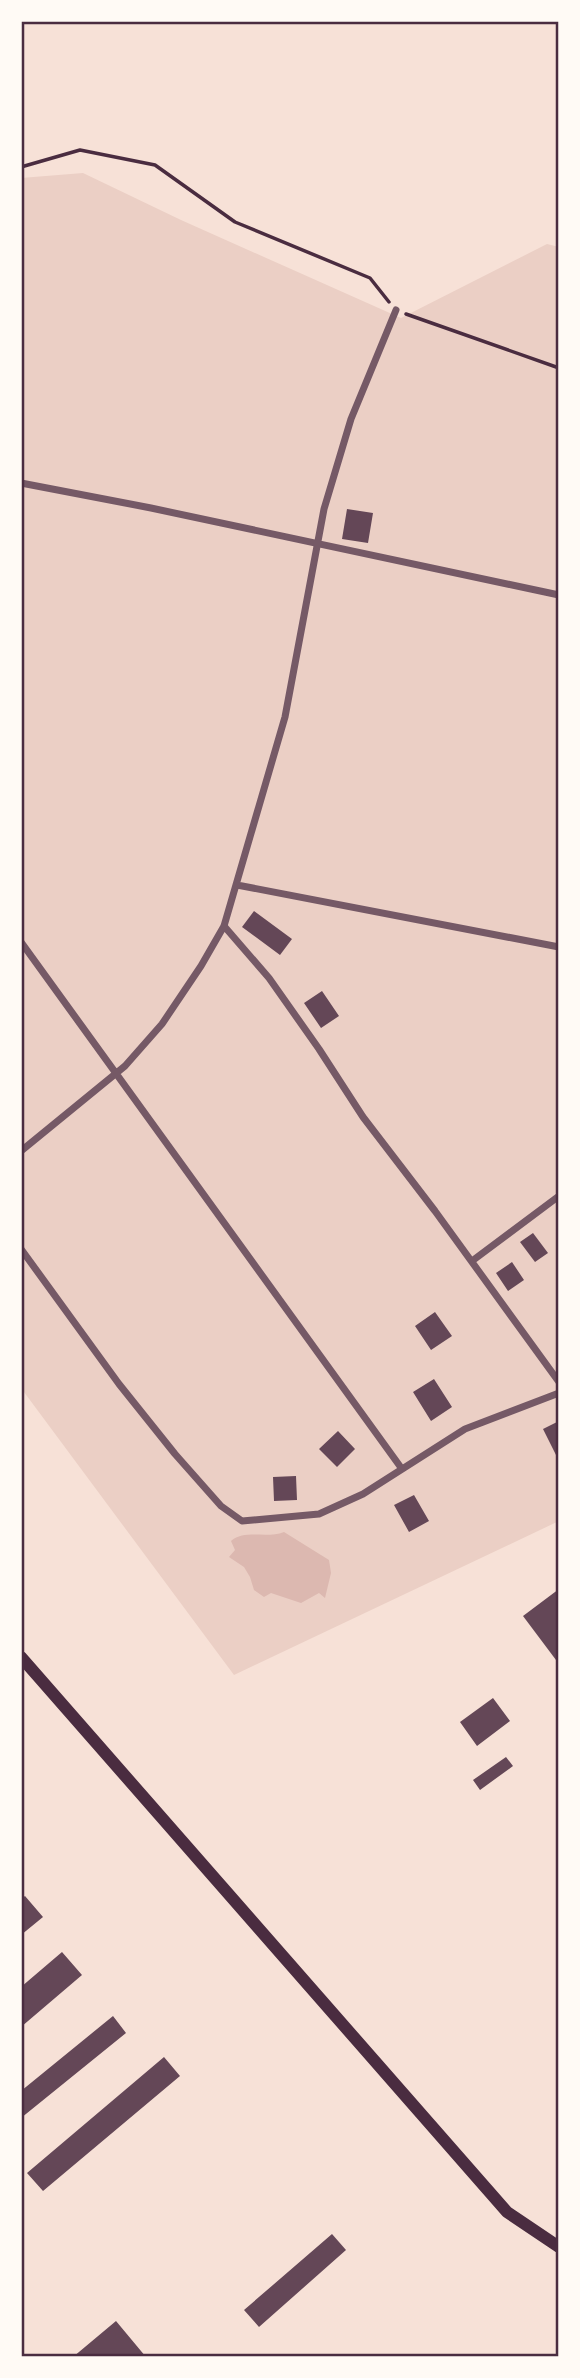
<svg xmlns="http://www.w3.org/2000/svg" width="580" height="2378" font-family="Commissioner,sans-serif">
<rect width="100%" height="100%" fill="#f7e1d7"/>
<path fill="#ebcfc5" d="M83,173L181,220L401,318L547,244L559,247V1521L234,1675L21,1388V178Z"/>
<path fill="#dcb8b0" d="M284,1532L329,1560L331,1573L325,1598L319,1593L301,1603L271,1593L264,1597L254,1590L250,1577L244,1567L229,1557L235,1550L231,1541C245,1529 267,1539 284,1532Z"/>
<path fill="#644757" d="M347,509L373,513L368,543L342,539Z
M254,911L292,939L280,955L242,927Z
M322,991L339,1016L321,1028L304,1003Z
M533,1233L548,1253L535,1262L520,1242Z
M512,1262L524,1280L508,1291L496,1273Z
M435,1312L452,1336L431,1350L415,1326Z
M434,1379L452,1407L431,1421L413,1392Z
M559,1421V1461L543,1429Z
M338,1431L355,1449L337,1467L319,1449Z
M296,1476L297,1500L274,1501L273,1477Z
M414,1495L429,1521L409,1532L394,1505Z
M559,1589V1664L523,1616Z
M493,1698L510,1721L477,1746L460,1722Z
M506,1757L513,1766L480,1790L473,1780Z
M25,1896L43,1917L21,1935V1899Z
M62,1952L82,1975L21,2027V1987Z
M113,2016L126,2033L21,2118V2091Z
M164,2057L180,2076L43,2191L27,2173Z
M332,2234L346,2250L259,2327L244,2310Z
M116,2321L146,2357H73Z"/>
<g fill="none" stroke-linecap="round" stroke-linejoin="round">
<path stroke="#4a2c40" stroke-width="3.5" d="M21,167L80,150L155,165L235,222L370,278L389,302
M406,314L559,368"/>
<path stroke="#755966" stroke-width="7" d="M21,483L151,508L559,595
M237,885L559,947
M224,926L269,978L319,1049L363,1117L435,1211L559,1382
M21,942L402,1469
M21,1151L125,1066L162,1024L201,966L224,926L285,717L324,509L351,419L396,310
M21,1249L119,1384L175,1454L221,1506L242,1521L319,1514L363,1494L465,1429L559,1393
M472,1261L559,1196"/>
<path stroke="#4a2c40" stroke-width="12" d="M21,1657L507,2212L559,2247"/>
</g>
<rect width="580" height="2378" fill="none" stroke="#fffaf5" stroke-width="46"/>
<rect x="23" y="23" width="534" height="2332" fill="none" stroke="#4a2c40" stroke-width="2.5"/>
</svg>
